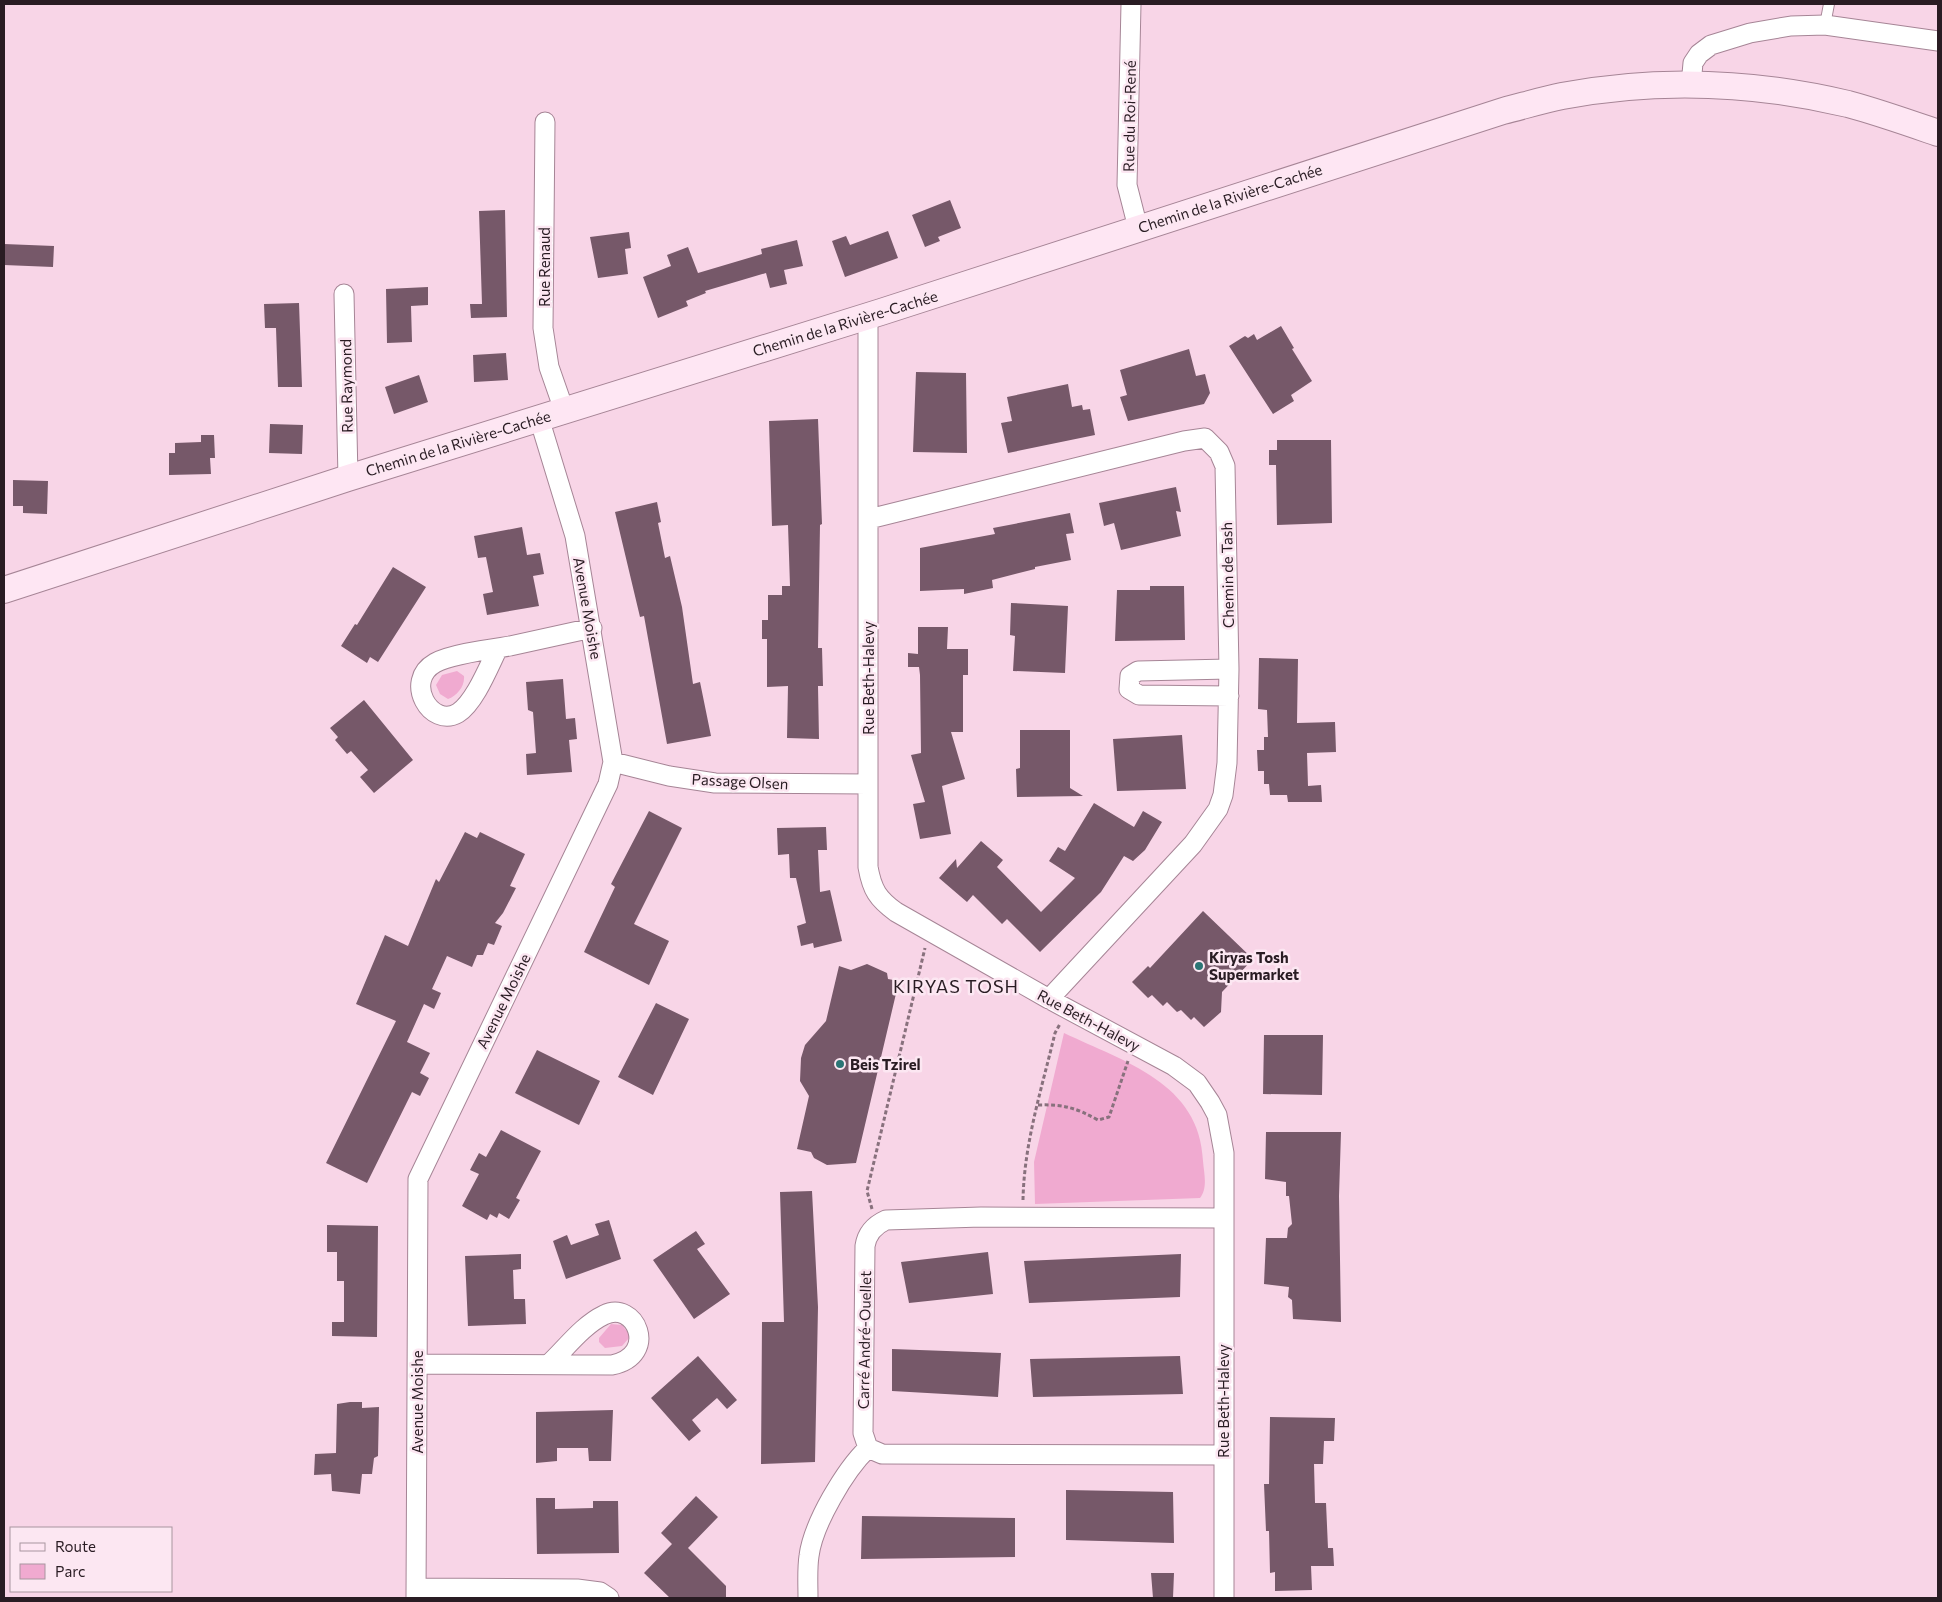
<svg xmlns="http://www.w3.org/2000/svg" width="1942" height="1602" font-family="Commissioner,sans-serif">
<rect width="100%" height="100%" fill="#f8d5e7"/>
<path fill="#f0aad0" d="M457,671L464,676C465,686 457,696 448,699L440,694L436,685L442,675Z
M1064,1033C1125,1062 1200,1083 1203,1161C1204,1173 1208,1188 1200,1198L1035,1204L1034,1162Z
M611,1324L622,1325L629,1334V1338L622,1346L605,1348L599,1342V1338Z"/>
<path fill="#765869" d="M950,200L961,228L938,237L940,241L925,247L912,215Z
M505,210L507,317L471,318L470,304H482L479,211Z
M888,231L898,258L845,277L832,241L846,236L850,245Z
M629,232L631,248L625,249L628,274L598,278L590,237Z
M797,240L803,266L784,270L787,284L770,288L766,273L705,291L706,293L686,301L688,306L658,318L643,277L671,266L667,255L688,247L698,273L762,254L761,249Z
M4,244L54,246L53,267L4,265Z
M428,287V305L411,306L412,342L387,343L386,289Z
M299,303L302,387H278L276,328H265L264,304Z
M1281,326L1294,348L1292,349L1312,381L1291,395L1294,401L1273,414L1229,346L1245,336L1248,338L1254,334L1257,340Z
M1189,349L1196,376L1205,374L1210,393L1204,404L1128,421L1120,397L1127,395L1120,370Z
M506,353L508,380L474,382L473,355Z
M916,372L966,373L967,453L913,452Z
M419,375L428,402L394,414L385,387Z
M1068,384L1072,407L1082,405L1083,410L1090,409L1095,435L1008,453L1001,423L1012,421L1007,397Z
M818,419L822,524L820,525L818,648H822L823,686H818L819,739L787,738L788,686L767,687V639H762V620H768V595H782V586H790L788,525L772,526L769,421Z
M270,424L303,425L302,454L269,453Z
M201,435H214L215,458H210L211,474L169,475V453H175V443L201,442Z
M1277,440H1331L1332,523L1277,525L1276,465H1269V450H1277Z
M13,480L48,481L47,514L23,513V506H13Z
M1176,487L1181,512L1176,511L1181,536L1121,550L1114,523L1104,526L1099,503Z
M657,502L661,522L658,523L665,558L670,556L682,607L693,684L700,682L711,736L667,744L644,616L640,617L615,512Z
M1070,513L1074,533L1066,534L1071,560L1035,567V569L992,580L993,588L964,594V589L920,591V548L995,534L993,528Z
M522,527L527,555L540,553L544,574L533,576L539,606L487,615L483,594L493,592L486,557L478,558L474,536Z
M393,567L426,587L378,662L370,657L367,663L341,646L355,624L357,625Z
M1150,586H1184L1185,640L1115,641L1117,590H1150Z
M1011,603L1068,606L1065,673L1013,671L1015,636L1010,635Z
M918,627H948L947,649H968V675H963V732H951L965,779L942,786L951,834L920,839L913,804L925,802L911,755L921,753L920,675L919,667H908V653L918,654Z
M1259,658L1298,659L1297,723L1335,722L1336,752L1307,753L1308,786L1321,785L1322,802H1288L1287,795H1270L1269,784H1264V771H1258L1257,750H1264V737H1268L1267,710L1258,709Z
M563,679L566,719L575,718L577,739L569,740L572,772L527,775L526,754L536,753L533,712L528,710L526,682Z
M364,700L413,760L374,793L360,777L368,770L351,751L347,754L335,740L338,737L330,728Z
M1020,730H1070V788L1083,796L1017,797L1016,769L1020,768Z
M1182,735L1186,789L1117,791L1113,739Z
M1094,803L1134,827L1143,811L1162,822L1145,850L1133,861L1124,856L1101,892L1040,952L1007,919L1002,924L973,895L967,902L939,878L956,859L957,868L981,841L1003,860L997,867L1041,912L1075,878L1049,861L1058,847L1065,851Z
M649,811L682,828L634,924L669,941L649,985L584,952L615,887L611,884Z
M826,827L827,850H818L820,892L830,890L842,941L814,948L813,943L801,946L797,926L806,923L796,878H790L789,854L778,855L777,828Z
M465,832L477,838L480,832L525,854L510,886L516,888L503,913L495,923L502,926L494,945L488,943L483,955H477L472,967L447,956L432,989L441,993L434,1009L424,1004L407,1042L430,1053L420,1073L429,1078L420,1096L412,1092L367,1183L326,1163L396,1021L356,1004L385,935L408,946L436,879L439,882Z
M1203,911L1253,959L1222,992L1221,1012L1204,1027L1194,1017L1191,1020L1181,1010L1177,1012L1167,1002L1163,1006L1152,995L1148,998L1132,982L1148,966L1150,968Z
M867,964L887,973L888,979L899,981L856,1163L827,1165L814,1158L811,1152L797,1149L809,1096L800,1081L801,1058L805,1045L826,1021L839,966L851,970Z
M656,1003L689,1019L653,1095L618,1077Z
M1264,1035H1323L1322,1095L1263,1094Z
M537,1050L600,1081L579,1125L515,1093Z
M501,1130L541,1151L516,1198L520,1200L509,1219L499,1213L497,1218L490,1214L487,1220L462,1206L479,1174L470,1170L479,1153L486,1157Z
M1266,1132H1341L1339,1196L1341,1322L1293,1319L1292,1300L1288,1297L1289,1287L1264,1284L1266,1238H1287L1288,1228L1292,1224L1289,1196H1286V1182L1265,1179Z
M812,1191L818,1307L815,1462L761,1464L762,1322H784L780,1192Z
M609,1220L621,1259L566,1279L553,1241L567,1235L571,1245L599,1235L595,1224Z
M327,1225L378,1226L377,1337L332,1336V1322H344V1281H337V1252H327Z
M696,1231L705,1244L697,1249L730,1294L694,1319L653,1260Z
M988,1252L993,1294L909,1303L901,1262Z
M521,1254V1269L513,1270L514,1299H525L526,1324L468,1326L465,1256Z
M1181,1254L1180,1297L1029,1303L1024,1261Z
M892,1349L1001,1353L998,1397L892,1391Z
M698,1356L737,1400L727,1409L717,1398L692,1420L701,1431L689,1441L651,1398Z
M1180,1356L1183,1394L1033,1397L1030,1359Z
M350,1402H362V1408L379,1407L378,1456L374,1458L372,1474H362L360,1494L332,1491L331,1474L314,1475L315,1454L336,1453L337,1404Z
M613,1410L611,1461H589L588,1448H557V1461L536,1463V1412Z
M1270,1417L1335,1418L1334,1441H1324L1323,1464H1314L1315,1503H1326L1328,1548H1333L1334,1566H1311L1312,1590L1275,1591V1572L1270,1573L1269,1531H1266L1264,1484H1269Z
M1066,1490L1173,1492L1174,1543L1066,1540Z
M696,1496L718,1517L688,1548L726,1586V1598H670L644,1573L672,1544L661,1533Z
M536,1498H555V1509L593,1508V1501H618L619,1553L537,1554Z
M862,1516L1015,1518V1557L861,1559Z
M1151,1573H1174L1173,1598H1153Z"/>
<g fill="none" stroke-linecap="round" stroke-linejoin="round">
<defs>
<path id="lane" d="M1825,25L1829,4"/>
<path id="street" d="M1131,4L1127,185L1138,228
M1691,85L1693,63L1699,54L1711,45L1750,33L1791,26L1825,25L1938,41
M545,122L543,328L549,367L564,410
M344,294L348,478
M868,316V867C872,890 878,899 896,912L1049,999L1174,1066L1197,1083L1210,1102L1217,1115L1224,1153V1598
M869,519L1184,441L1205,438L1219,452L1225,466L1229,669L1227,763L1223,795L1218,809L1193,844L1049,999
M498,648C489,666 475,702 458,713C431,729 403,681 435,663C451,654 491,649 510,646L592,628
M1229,696L1139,695L1129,689L1130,676L1138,671L1229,669
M613,762L669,776L715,783L868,784
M1223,1218L981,1217L886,1220C875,1225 867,1233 865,1246L863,1433L868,1448L882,1454L1223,1455
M418,1364L612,1365C660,1355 635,1299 604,1315C583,1325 566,1348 549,1364
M416,1588L577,1589L600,1592L609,1598
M416,1598L418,1179L608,784L613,762L575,536L539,418
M808,1598C808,1584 807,1569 809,1556C813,1524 845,1470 868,1448"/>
<path id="secondary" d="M4,590L348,478L881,312L1503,111C1523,106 1542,100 1562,96C1657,78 1755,82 1848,104C1878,112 1909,123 1938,133"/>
</defs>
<use href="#lane" stroke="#a68596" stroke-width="12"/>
<use href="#street" stroke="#a68596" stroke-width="21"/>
<use href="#secondary" stroke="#a68596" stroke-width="28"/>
<path stroke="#88717d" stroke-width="3" stroke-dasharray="4 2.5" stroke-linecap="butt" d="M1038,1105C1064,1104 1076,1108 1098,1120L1109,1117L1128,1061
M1023,1200C1024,1143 1042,1088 1055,1033L1060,1024
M872,1209L867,1191L925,948"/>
<use href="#lane" stroke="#fff" stroke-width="10"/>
<use href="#street" stroke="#fff" stroke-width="19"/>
<use href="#secondary" stroke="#fee6f3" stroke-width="26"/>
</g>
<g fill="#2b7575" stroke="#fce7f2" stroke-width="2">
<circle cx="1199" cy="966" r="5"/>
<circle cx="840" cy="1064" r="5"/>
</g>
<g text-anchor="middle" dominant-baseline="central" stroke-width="5" stroke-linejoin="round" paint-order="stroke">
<g font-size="15" fill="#291c23" stroke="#fce7f2">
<text transform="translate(1129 116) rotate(-89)">Rue du Roi-René</text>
<text transform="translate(1230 198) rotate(-18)">Chemin de la Rivière-Cachée</text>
<text transform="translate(544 267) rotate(-90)">Rue Renaud</text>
<text transform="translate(845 323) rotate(-17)">Chemin de la Rivière-Cachée</text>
<text transform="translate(346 386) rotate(-91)">Rue Raymond</text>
<text transform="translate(458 443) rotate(-17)">Chemin de la Rivière-Cachée</text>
<text transform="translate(1227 575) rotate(-91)">Chemin de Tash</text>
<text transform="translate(588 608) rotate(80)">Avenue Moishe</text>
<text transform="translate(868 678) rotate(-90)">Rue Beth-Halevy</text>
<text transform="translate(740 781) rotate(3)">Passage Olsen</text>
<text transform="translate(503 1001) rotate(-64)">Avenue Moishe</text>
<text transform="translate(1089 1020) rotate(28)">Rue Beth-Halevy</text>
<text transform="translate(864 1340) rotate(-89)">Carré André-Ouellet</text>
<text transform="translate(1223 1401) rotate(-90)">Rue Beth-Halevy</text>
<text transform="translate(417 1402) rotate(-90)">Avenue Moishe</text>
</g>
<g font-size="15" font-weight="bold" fill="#291c23" stroke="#fce7f2" text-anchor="start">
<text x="1209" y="957">Kiryas Tosh<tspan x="1209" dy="17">Supermarket</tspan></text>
<text x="850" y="1064">Beis Tzirel</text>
</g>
<g font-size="18" letter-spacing="1" fill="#291c23" stroke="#fce7f2">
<text x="956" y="986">KIRYAS TOSH</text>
</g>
</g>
<rect width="1942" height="1602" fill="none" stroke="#291c23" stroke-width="10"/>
<rect x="10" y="1527" width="162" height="65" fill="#fce7f2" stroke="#a8969f"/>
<rect x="20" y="1543" width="25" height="8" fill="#fee6f3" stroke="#a8969f"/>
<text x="55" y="1552" font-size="15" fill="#291c23">Route</text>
<rect x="20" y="1564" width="25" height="15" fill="#f0aad0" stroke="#a8969f"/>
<text x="55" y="1577" font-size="15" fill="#291c23">Parc</text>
</svg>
